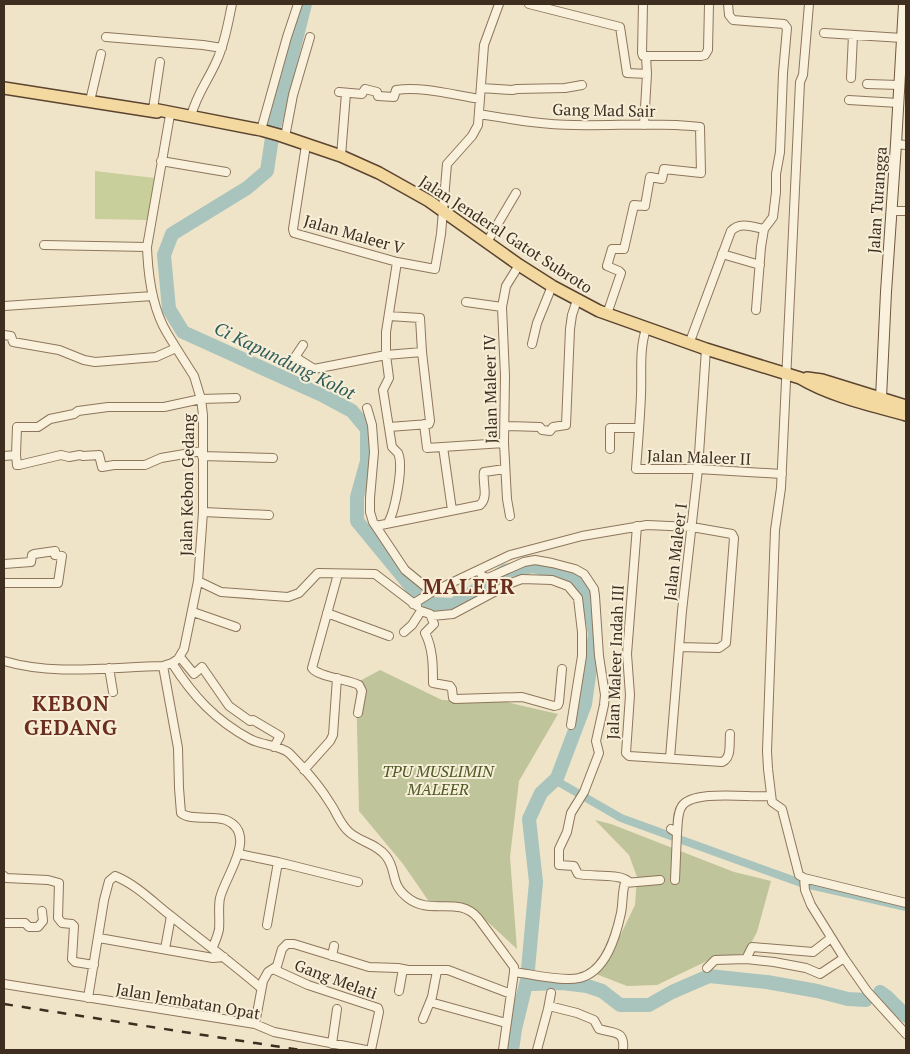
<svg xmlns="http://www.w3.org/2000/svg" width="910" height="1054" font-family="'PT Serif',serif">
<rect width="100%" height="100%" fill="#f0e4c8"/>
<path fill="#c9cf9b" d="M95,171L155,178L147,220L95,219Z"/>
<path fill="#bfc49a" d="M380,670L442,700L506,702L558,714L519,781L510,857L517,949L477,912L430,903L403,864L359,811L356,683Z
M595,820L611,824L734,872L771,881L757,932L746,953L709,960L657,985L627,986L596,974L600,961L621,934L635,905L637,877L629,855Z"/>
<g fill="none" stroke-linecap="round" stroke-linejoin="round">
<path stroke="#a9c4bc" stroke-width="8" d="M555,780L621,818L801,883L906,907"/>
<path stroke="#a9c4bc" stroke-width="14" d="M305,4L273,131L267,171L247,188L172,234L164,255L169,309L183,332L324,396L352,411L367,429V461L357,497V521L413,589L431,604L453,605L505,571L533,566L575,577L588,596L595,634L585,704L557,778L541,793L529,819L536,882L527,980L515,1029L512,1050
M527,980L533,984L562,983L587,986L602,991L620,1005H649L672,992L709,976L767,982L817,991L848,999L866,1000
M880,992L887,997L906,1016"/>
<defs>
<path id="minor" d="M529,4L620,27L627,73L647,74L644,125
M643,4L642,53L643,56H701L705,55L708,50L709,4
M728,4L729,15L733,20L784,24L787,28L783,73L780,152L776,174V192L773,217L764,229L761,247L756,310
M809,4L803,75L800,82L781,488L775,530L767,751L768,769L772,802L782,809L799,875L804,878L906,903
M824,33L902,38
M106,37L203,45L222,48
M646,56L647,74
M851,78L853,35
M867,84L899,85
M481,88L512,90L517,89L565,88L582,85
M339,92L362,94L365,89L377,92L378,96L394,97L396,90C423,86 453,95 480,99
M849,100L898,103
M90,101L101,54
M153,109L160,62
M479,114C510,119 543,125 574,125C616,126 659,122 700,127L701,173L664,169L662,179L650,177L645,206L634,205L624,249H612L607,266L619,271L621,273L607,314
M191,116C197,93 208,81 217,60C225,43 228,23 232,4
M261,130L287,37L298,4
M285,137L293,95L310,37
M896,144L906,145
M306,145L293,229L294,233L397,262L435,269L441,234L447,164L472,136L478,125L484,45L499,4
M341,156L346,93
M161,161L226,172
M892,211H906
M487,242L516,193
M44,245L147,247
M722,254L760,265
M466,302L502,307
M4,306L153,296
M646,329C639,350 642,373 641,395C640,419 638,444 636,469H698L782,474
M4,335L11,336L13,342L59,350L84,360L95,362L156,357L176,348
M532,344L537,323L552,286
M689,344L731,231C740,221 753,227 764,229
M303,345L295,357L314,369L386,355L422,352
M367,408L372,425L374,452L370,498V512L373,522L405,570L432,592
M424,424L427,448L504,443
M505,426L540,427L542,430L550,431L553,427L566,425L570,329L572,315L577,300
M389,427L429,424L430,421L422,352L420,318L389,316
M443,447L452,510
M610,449V428H639
M16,455L17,427H38L50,419L74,414L78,411L108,407H164L201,399L236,398
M4,456L16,455L17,465H19L61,455L69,457L80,455L83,456L99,455L102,467L114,465H145L161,458L202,451
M202,456L273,458
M203,512L269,515
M510,516L507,499L504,443L505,376L502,307L506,286L519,265
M388,523C395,511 404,466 398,453C396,451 394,449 392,447L383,390L389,378L386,355V332L397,262
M376,526L480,505C489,497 482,483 484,472L505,469
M637,526L627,654L630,695L626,753L629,756L722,762C732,758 729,744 730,734
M4,564L31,562L32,555L34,554L55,551V555L62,556L58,583H4
M479,570L482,576L488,578L524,562L535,560L552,563L575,569L584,574L594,589L595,596L599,656L605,695L604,705L596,741L599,753L584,792L571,813L567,832L559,849V865L574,866L578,874C590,877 619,873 628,881
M338,574L312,668C318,677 347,679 359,685L362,691L358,713
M198,581L221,592L288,597L299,593L318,573L375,574L417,606
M413,604L432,592L510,555L582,536L647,525L692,527L732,534L734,538L726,643L719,648L679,647
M421,611L430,614L434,624L425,633C433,648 433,666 433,683L450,686L452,689L453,698L455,699L522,697L554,706L558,705L559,702L562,669
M193,612L236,627
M327,613L389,636
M432,616L453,614L511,583L522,579L552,580L568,586L578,598L582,632V656L571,725
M404,632L412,625L421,611
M180,657L194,674L202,667L229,706L250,721L253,720L280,736L274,747
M4,661C54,676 111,667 163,666L172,663L178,659L184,649L198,581L203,512V415L201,399L194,376C185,362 176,348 167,333C152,308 148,276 147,247L170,115
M172,663C193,696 215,720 250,739C261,745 280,745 289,753C304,768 319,785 330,803C337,813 339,822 348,831C359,842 376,843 386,856C398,872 389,883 408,898C431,916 458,895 478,918L514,967V972L503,1050
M163,666L178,748L179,788L181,813C190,821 214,815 226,820C259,834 225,876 220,898C218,908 220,919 219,929C218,936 215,941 213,947
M109,668L113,692
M670,758L682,611L698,469L706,349
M304,770L330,741L333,735L337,678
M671,829L677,833L675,880
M677,833C678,824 677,813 682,806C694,789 751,798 770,796
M239,854L278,862L267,925
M278,862L358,882
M4,876L6,878L48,880L59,883L58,918L62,923L72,924L74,926L72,959L75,962L94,965
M804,878L805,890L811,905L844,958L867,991L906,1034
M4,923H25L29,927H38L43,921L42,911
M99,938L213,958L224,957
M165,949L171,916
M332,956L334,946
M746,959L752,947L813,952L831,938
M707,968L715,960L746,959L774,962L806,968L820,974L844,958
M273,969L308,985L378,1008L379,1012L371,1050
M514,972C531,974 564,982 579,978C606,972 616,936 621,913C623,903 622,892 625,883L660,880
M4,984L255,1024L274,1032L366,1050
M399,991L403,969
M88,998L104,900L109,881L115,876C137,885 153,902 171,916C201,940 232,963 261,988
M430,1002L506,1023
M549,1006L577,1013L594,1020L599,1029C615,1034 625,1030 623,1050
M423,1019L432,997L437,971
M255,1024L263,981L268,972L277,966L282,949L287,944H294L369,967L398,968L408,970H448L511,994
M332,1044L337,1009
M537,1050L548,1009L551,993"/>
<path id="secondary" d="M881,398L886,292L896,144L904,4"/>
<path id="primary" d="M4,88L157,112
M150,111L153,109L261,130L279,135L341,156L379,173L429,201L519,265L552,286L599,311L706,349L800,378C832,397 871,405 906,415
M807,378L822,380L906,406"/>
</defs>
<use href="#minor" stroke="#8d765c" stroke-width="10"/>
<use href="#secondary" stroke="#6f573f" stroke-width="12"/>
<use href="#primary" stroke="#5b4430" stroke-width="14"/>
<use href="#minor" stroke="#faf1dc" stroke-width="8"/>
<use href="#secondary" stroke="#faf1dc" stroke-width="10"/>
<use href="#primary" stroke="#f3d9a0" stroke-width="11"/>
<path stroke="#3d2e20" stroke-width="2.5" stroke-dasharray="9 9" stroke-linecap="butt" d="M4,1004L300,1050"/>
</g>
<g text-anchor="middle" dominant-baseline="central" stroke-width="4" stroke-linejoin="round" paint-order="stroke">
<g font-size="16" fill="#3d2e20" stroke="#f7eed8">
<text transform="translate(604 110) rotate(1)">Gang Mad Sair</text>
<text transform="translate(877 200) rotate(-86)">Jalan Turangga</text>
<text transform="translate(354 234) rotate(16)">Jalan Maleer V</text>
<text transform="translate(506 234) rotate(33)">Jalan Jenderal Gatot Subroto</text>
<text transform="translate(490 389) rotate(-91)">Jalan Maleer IV</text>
<text transform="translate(699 457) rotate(2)">Jalan Maleer II</text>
<text transform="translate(187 485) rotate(-89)">Jalan Kebon Gedang</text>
<text transform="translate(675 552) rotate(-83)">Jalan Maleer I</text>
<text transform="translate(615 662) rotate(-88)">Jalan Maleer Indah III</text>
<text transform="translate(336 979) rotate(20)">Gang Melati</text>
<text transform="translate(188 1001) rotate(10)">Jalan Jembatan Opat</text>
</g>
<g font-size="16" font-style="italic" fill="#4d5a26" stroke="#f7eed8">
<text x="438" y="771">TPU MUSLIMIN<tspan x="438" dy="18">MALEER</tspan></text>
</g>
<g font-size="18" font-style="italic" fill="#2f5d5a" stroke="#f7eed8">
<text transform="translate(285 360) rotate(26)">Ci Kapundung Kolot</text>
</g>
<g font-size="21" font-weight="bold" letter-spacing="1" fill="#6b2e1e" stroke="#f7eed8">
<text x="469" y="586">MALEER</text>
<text x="71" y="703">KEBON<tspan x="71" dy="24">GEDANG</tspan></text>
</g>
</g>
<rect width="910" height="1054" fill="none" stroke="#3d2e20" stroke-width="10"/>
</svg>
